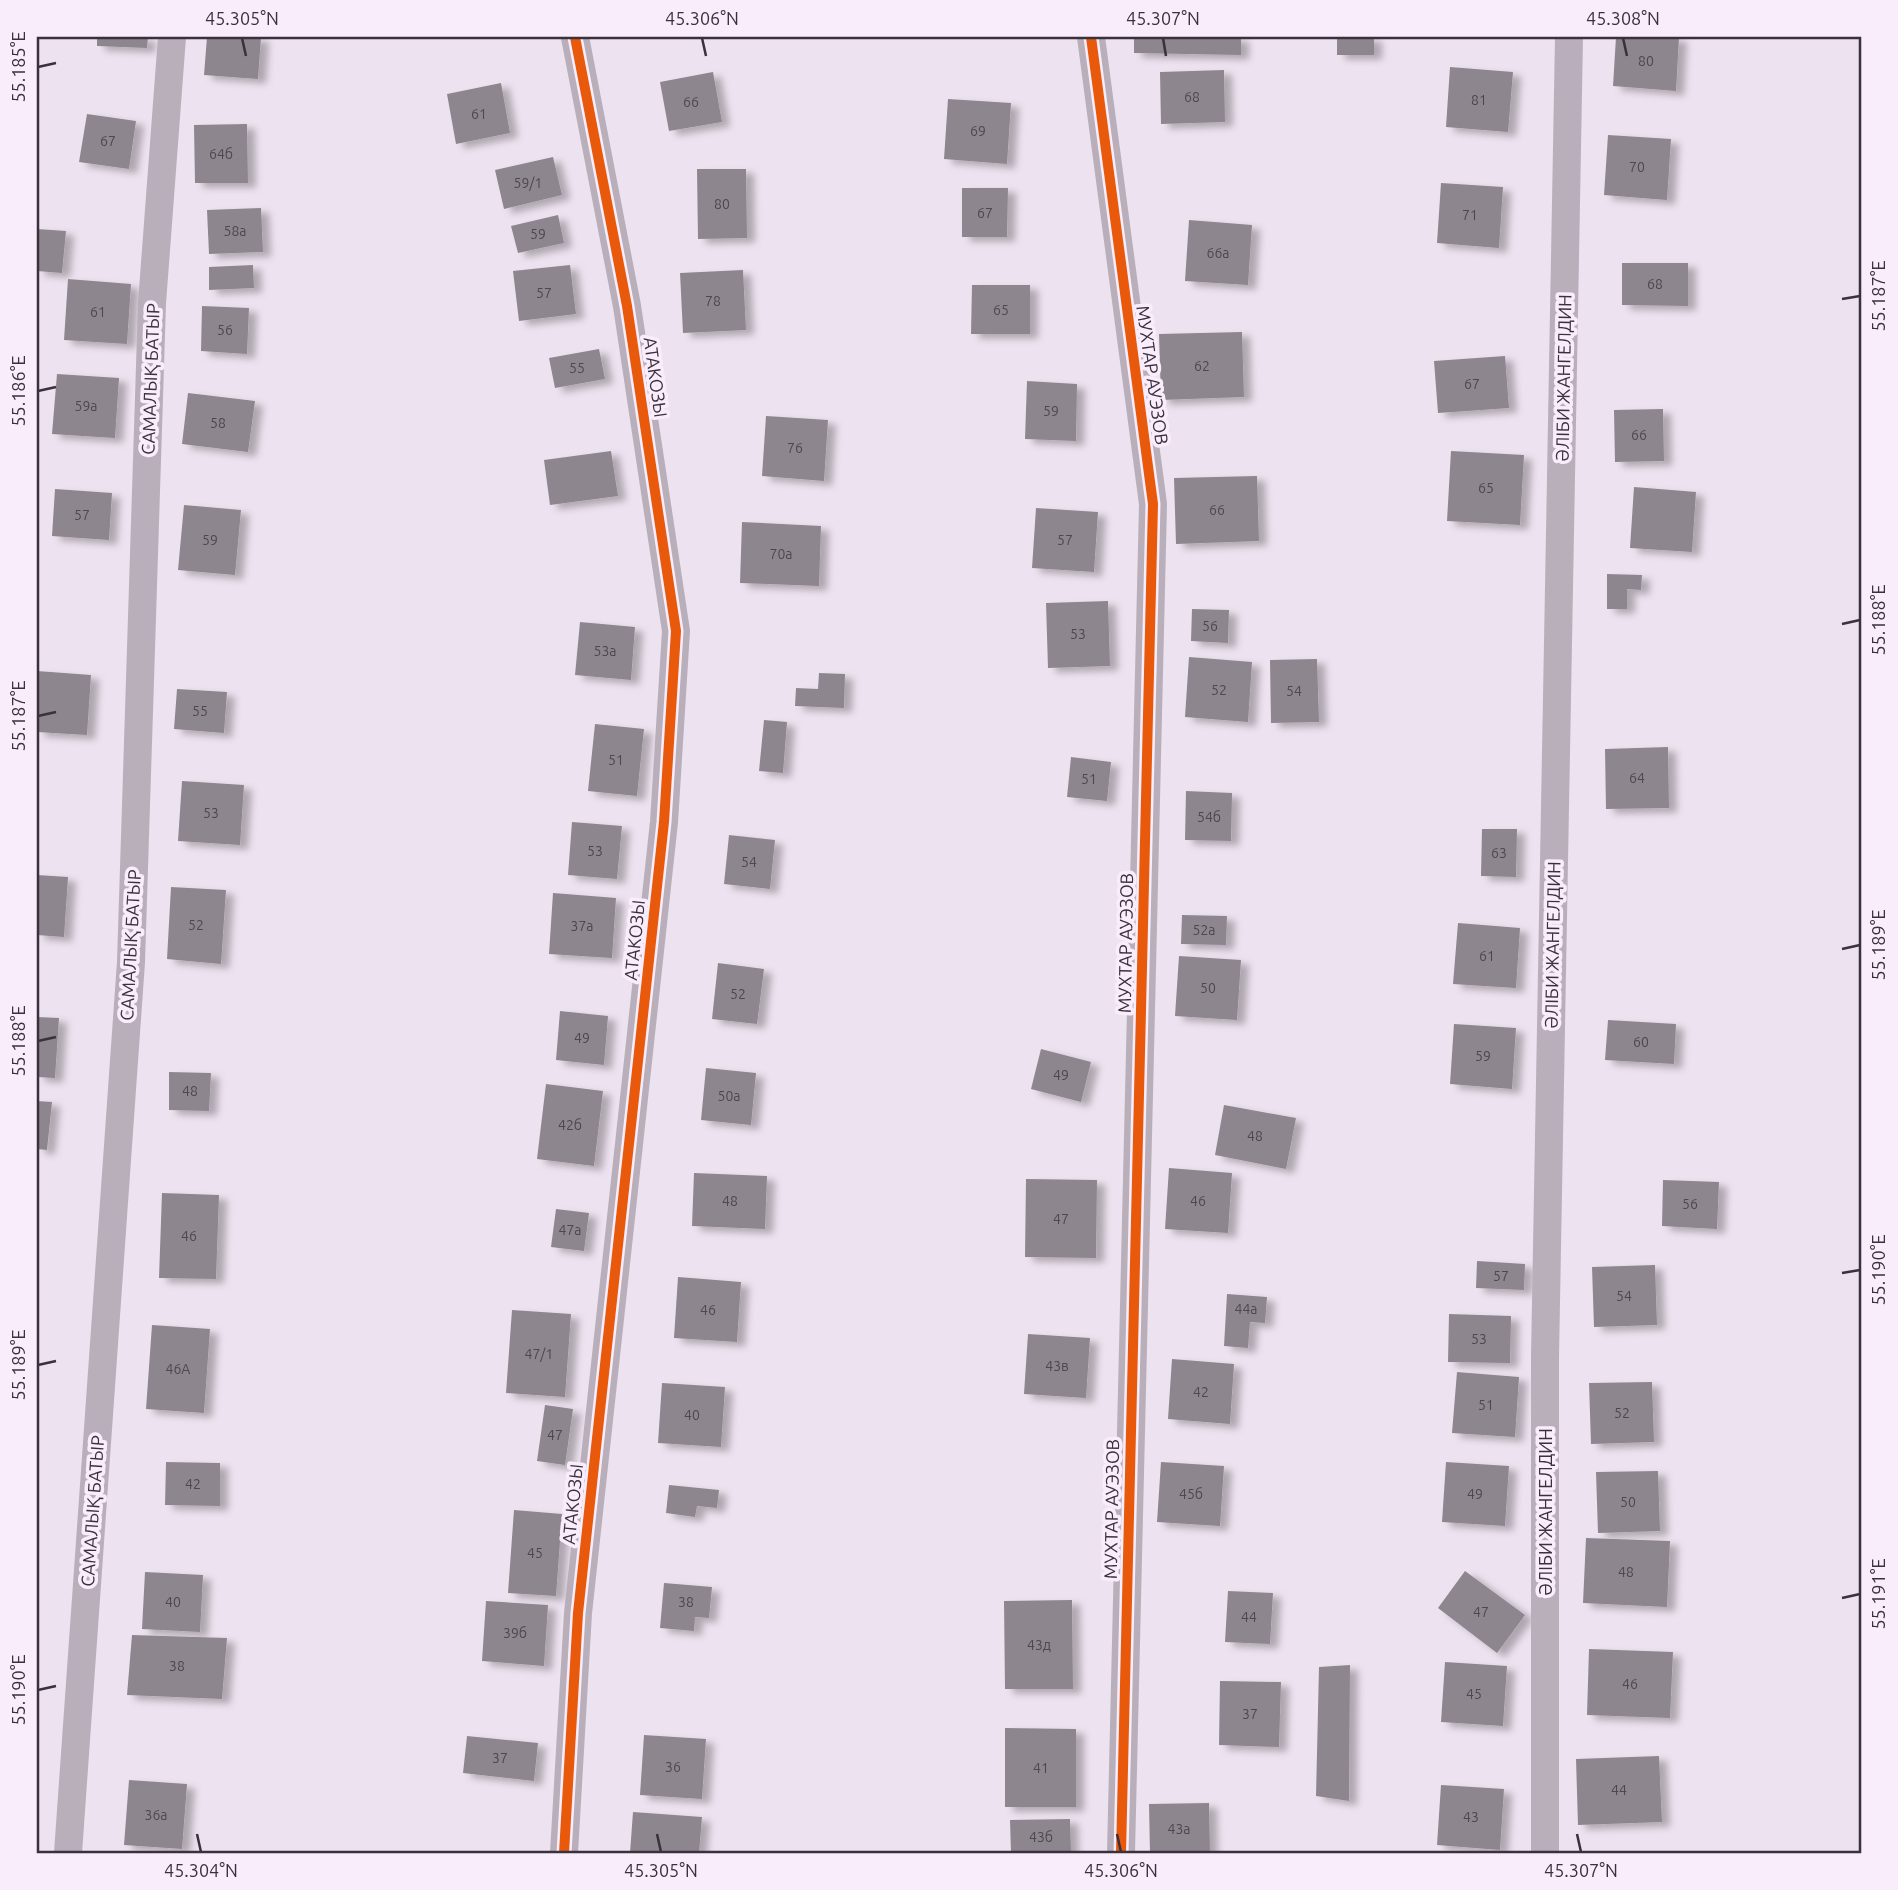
<svg xmlns="http://www.w3.org/2000/svg" width="1898" height="1890" font-family="Ubuntu,sans-serif">
<defs>
<filter id="shadow"><feDropShadow dx="8" dy="4.5" stdDeviation="3.5" flood-color="#0004"/></filter>
</defs>
<rect width="100%" height="100%" fill="#ede2ef"/>
<path fill="#8e868f" filter="url(#shadow)" d="M97,37H148L147,48L97,46Z
M207,37H261L258,79L204,75Z
M1134,37H1241V55L1134,53Z
M1337,37H1374V55H1337Z
M1616,37H1679L1676,91L1613,86Z
M1450,67L1513,72L1508,132L1446,127Z
M1224,70L1225,122L1161,124L1160,72Z
M713,72L722,122L669,131L660,82Z
M501,83L510,133L456,144L447,94Z
M948,99L1011,103L1007,164L944,159Z
M87,114L136,121L129,169L79,162Z
M247,124L248,183H195L194,125Z
M1608,135L1671,139L1667,200L1604,195Z
M553,157L562,195L504,209L495,170Z
M697,169H746L747,238L698,239Z
M1441,183L1503,187L1499,248L1437,243Z
M962,188H1008L1007,237H962Z
M261,208L263,252L209,254L207,210Z
M558,215L564,243L518,253L511,226Z
M1189,220L1252,225L1248,285L1185,281Z
M37,229L66,231L62,273L37,271Z
M1622,263H1688V306L1622,305Z
M253,265L254,288L209,290V267Z
M570,265L576,314L519,321L513,271Z
M743,270L746,330L683,333L680,273Z
M68,279L131,284L127,344L64,340Z
M972,285H1030V334H971Z
M202,306L249,308L247,354L201,351Z
M1242,332L1244,397L1161,400L1159,334Z
M599,349L605,379L555,388L549,358Z
M1505,356L1509,408L1438,413L1434,361Z
M57,374L119,378L115,438L52,434Z
M1027,381L1077,384L1076,441L1025,439Z
M188,393L255,401L248,452L182,444Z
M1663,409L1664,461L1615,462L1614,410Z
M766,416L828,420L824,481L762,476Z
M611,451L618,496L550,505L544,460Z
M1451,451L1524,455L1520,525L1447,521Z
M1257,476L1259,541L1176,544L1174,478Z
M1634,487L1696,492L1692,552L1630,548Z
M55,489L112,493L109,540L52,536Z
M184,505L241,510L235,575L178,570Z
M1036,508L1098,512L1094,572L1032,568Z
M742,522L821,526L819,586L740,583Z
M1607,574L1642,575L1641,590L1627,589V609H1607Z
M1108,601L1110,666L1048,668L1046,603Z
M1192,609L1229,610L1228,643L1191,641Z
M580,622L635,627L631,680L575,675Z
M1189,657L1252,662L1248,722L1185,717Z
M1317,659L1319,722L1271,723L1270,660Z
M37,671L91,675L87,735L37,732Z
M819,673L845,674L844,708L795,706L796,688L818,689Z
M177,689L227,692L224,733L174,729Z
M764,720L787,722L783,773L759,771Z
M595,724L644,729L637,796L588,791Z
M1668,747L1669,808L1606,809L1605,749Z
M1071,757L1111,762L1107,801L1067,797Z
M182,781L244,785L240,845L178,841Z
M1186,791L1232,793L1231,841L1185,840Z
M572,822L622,826L617,879L568,875Z
M1482,829H1517L1516,877L1481,876Z
M729,835L775,840L770,889L724,884Z
M37,875L68,877L64,937L37,935Z
M171,887L226,890L221,964L167,959Z
M553,893L616,898L612,958L549,954Z
M1182,915L1227,916L1226,945L1181,944Z
M1458,923L1520,928L1516,988L1453,984Z
M1179,956L1241,960L1237,1020L1175,1016Z
M718,963L764,969L757,1024L712,1019Z
M560,1011L608,1016L604,1065L556,1060Z
M37,1017L59,1018L55,1078L37,1077Z
M1608,1020L1676,1024L1674,1064L1605,1060Z
M1454,1024L1516,1028L1512,1089L1450,1084Z
M1041,1049L1091,1062L1081,1102L1031,1089Z
M706,1068L756,1073L751,1125L701,1120Z
M169,1072L211,1073L209,1111L169,1110Z
M546,1084L603,1091L594,1166L537,1159Z
M37,1101L52,1102L47,1150L37,1149Z
M1224,1105L1296,1118L1286,1169L1215,1155Z
M1169,1168L1232,1173L1228,1233L1165,1229Z
M694,1173L767,1176L765,1229L692,1226Z
M1026,1179L1097,1180L1096,1258L1025,1257Z
M1663,1180L1719,1182L1717,1229L1662,1226Z
M162,1193L219,1195L216,1279L159,1278Z
M556,1209L589,1213L584,1251L551,1247Z
M1477,1261L1525,1264L1524,1290L1476,1288Z
M1655,1265L1657,1325L1594,1327L1592,1267Z
M678,1277L741,1282L737,1342L674,1338Z
M1227,1294L1267,1297L1265,1323L1250,1322L1248,1348L1224,1346Z
M512,1310L571,1314L565,1397L506,1393Z
M1449,1314L1511,1316L1510,1363L1448,1362Z
M152,1325L210,1329L204,1413L146,1409Z
M1028,1334L1090,1338L1086,1398L1024,1394Z
M1172,1359L1234,1364L1230,1424L1168,1419Z
M1457,1372L1519,1377L1515,1437L1452,1433Z
M1652,1382L1654,1442L1591,1444L1589,1383Z
M662,1383L725,1387L721,1447L658,1443Z
M545,1405L573,1409L565,1465L537,1461Z
M166,1462L220,1463V1506L165,1505Z
M1161,1462L1224,1466L1220,1526L1157,1522Z
M1446,1462L1509,1466L1505,1526L1442,1522Z
M1658,1471L1660,1531L1598,1533L1596,1472Z
M669,1485L719,1490L717,1508L697,1506L695,1517L666,1513Z
M514,1510L562,1514L556,1596L508,1593Z
M1586,1538L1670,1541L1667,1607L1583,1603Z
M1465,1571L1525,1615L1497,1653L1438,1608Z
M145,1572L203,1575L200,1632L142,1629Z
M664,1583L712,1587L709,1618L695,1617L694,1631L660,1628Z
M1228,1591L1273,1593L1270,1644L1225,1642Z
M1072,1600L1073,1689H1005L1004,1601Z
M486,1601L548,1605L544,1666L482,1661Z
M132,1635L227,1638L222,1699L127,1695Z
M1589,1649L1673,1652L1670,1718L1587,1715Z
M1445,1662L1507,1666L1503,1726L1441,1722Z
M1350,1665L1349,1801L1316,1796L1319,1667Z
M1220,1681L1281,1682L1279,1747L1219,1745Z
M1005,1728L1076,1729V1807H1005Z
M644,1735L706,1739L702,1799L640,1795Z
M467,1736L538,1743L534,1781L463,1773Z
M1659,1756L1662,1822L1578,1825L1576,1759Z
M129,1780L187,1784L182,1849L124,1845Z
M1441,1785L1504,1789L1500,1850L1437,1845Z
M1209,1803L1210,1853H1150L1149,1804Z
M633,1812L702,1817L699,1853H630Z
M1070,1819L1071,1853H1011L1010,1820Z"/>
<g fill="none" stroke-linecap="round" stroke-linejoin="round">
<path stroke="#b8afba" stroke-width="28" d="M1091,37L1153,504L1121,1853
M68,1853L131,962L152,303L172,37
M564,1853L578,1613L664,822L676,631L627,306L575,37
M1545,1853V1357L1569,37"/>
<defs>
<path id="cycleway" d="M1091,37L1153,504L1121,1853
M564,1853L578,1613L664,822L676,631L627,306L575,37"/>
</defs>
<use href="#cycleway" stroke="#f9edfc" stroke-width="15"/>
<use href="#cycleway" stroke="#e8590c" stroke-width="10"/>
</g>
<path fill="none" stroke="#39313b" stroke-width="2.5" d="M242,38L246,56M702,38L706,56M1163,38L1166,56M1623,38L1627,56M38,67L56,63M1842,299L1860,296M38,391L56,387M1842,624L1860,620M38,716L56,712M1842,949L1860,945M38,1041L56,1037M1842,1273L1860,1270M38,1365L56,1361M1842,1598L1860,1594M38,1690L56,1686M197,1834L201,1852M657,1834L661,1852M1117,1834L1121,1852M1577,1834L1581,1852"/>
<g text-anchor="middle" dominant-baseline="central" stroke-width="7" stroke-linejoin="round" paint-order="stroke">
<g font-size="14" fill="#4e4650">
<text x="1646" y="61">80</text>
<text x="1192" y="97">68</text>
<text x="1479" y="100">81</text>
<text x="691" y="102">66</text>
<text x="479" y="114">61</text>
<text x="978" y="131">69</text>
<text x="108" y="141">67</text>
<text x="221" y="154">64б</text>
<text x="1637" y="167">70</text>
<text x="528" y="183">59/1</text>
<text x="722" y="204">80</text>
<text x="985" y="213">67</text>
<text x="1470" y="215">71</text>
<text x="235" y="231">58а</text>
<text x="538" y="234">59</text>
<text x="1218" y="253">66а</text>
<text x="1655" y="284">68</text>
<text x="544" y="293">57</text>
<text x="713" y="301">78</text>
<text x="1001" y="310">65</text>
<text x="98" y="312">61</text>
<text x="225" y="330">56</text>
<text x="1202" y="366">62</text>
<text x="577" y="368">55</text>
<text x="1472" y="384">67</text>
<text x="86" y="406">59а</text>
<text x="1051" y="411">59</text>
<text x="218" y="423">58</text>
<text x="1639" y="435">66</text>
<text x="795" y="448">76</text>
<text x="1486" y="488">65</text>
<text x="1217" y="510">66</text>
<text x="82" y="515">57</text>
<text x="210" y="540">59</text>
<text x="1065" y="540">57</text>
<text x="781" y="554">70а</text>
<text x="1210" y="626">56</text>
<text x="1078" y="634">53</text>
<text x="605" y="651">53а</text>
<text x="1219" y="690">52</text>
<text x="1294" y="691">54</text>
<text x="200" y="711">55</text>
<text x="616" y="760">51</text>
<text x="1637" y="778">64</text>
<text x="1089" y="779">51</text>
<text x="211" y="813">53</text>
<text x="1209" y="817">54б</text>
<text x="595" y="851">53</text>
<text x="1499" y="853">63</text>
<text x="749" y="862">54</text>
<text x="196" y="925">52</text>
<text x="582" y="926">37а</text>
<text x="1204" y="930">52а</text>
<text x="1487" y="956">61</text>
<text x="1208" y="988">50</text>
<text x="738" y="994">52</text>
<text x="582" y="1038">49</text>
<text x="1641" y="1042">60</text>
<text x="1483" y="1056">59</text>
<text x="1061" y="1075">49</text>
<text x="190" y="1091">48</text>
<text x="729" y="1096">50а</text>
<text x="570" y="1125">42б</text>
<text x="1255" y="1136">48</text>
<text x="730" y="1201">48</text>
<text x="1198" y="1201">46</text>
<text x="1690" y="1204">56</text>
<text x="1061" y="1219">47</text>
<text x="570" y="1230">47а</text>
<text x="189" y="1236">46</text>
<text x="1501" y="1276">57</text>
<text x="1624" y="1296">54</text>
<text x="1246" y="1309">44а</text>
<text x="708" y="1310">46</text>
<text x="1479" y="1339">53</text>
<text x="539" y="1354">47/1</text>
<text x="1057" y="1366">43в</text>
<text x="178" y="1369">46А</text>
<text x="1201" y="1392">42</text>
<text x="1486" y="1405">51</text>
<text x="1622" y="1413">52</text>
<text x="692" y="1415">40</text>
<text x="555" y="1435">47</text>
<text x="193" y="1484">42</text>
<text x="1191" y="1494">45б</text>
<text x="1475" y="1494">49</text>
<text x="1628" y="1502">50</text>
<text x="535" y="1553">45</text>
<text x="1626" y="1572">48</text>
<text x="173" y="1602">40</text>
<text x="686" y="1602">38</text>
<text x="1481" y="1612">47</text>
<text x="1249" y="1617">44</text>
<text x="515" y="1633">39б</text>
<text x="1039" y="1645">43д</text>
<text x="177" y="1666">38</text>
<text x="1630" y="1684">46</text>
<text x="1474" y="1694">45</text>
<text x="1250" y="1714">37</text>
<text x="500" y="1758">37</text>
<text x="673" y="1767">36</text>
<text x="1041" y="1768">41</text>
<text x="1619" y="1790">44</text>
<text x="156" y="1815">36а</text>
<text x="1471" y="1817">43</text>
<text x="1179" y="1829">43а</text>
<text x="1041" y="1837">43б</text>
</g>
<g font-size="18" fill="#39313b" stroke="#f9edfc">
<text transform="translate(1153 375) rotate(82)">МУХТАР АУЭЗОВ</text>
<text transform="translate(656 377) rotate(82)">АТАКОЗЫ</text>
<text transform="translate(1563 378) rotate(-89)">ӘЛІБИ ЖАНГЕЛДИН</text>
<text transform="translate(150 379) rotate(-88)">САМАЛЫҚ БАТЫР</text>
<text transform="translate(634 940) rotate(-84)">АТАКОЗЫ</text>
<text transform="translate(1125 943) rotate(-89)">МУХТАР АУЭЗОВ</text>
<text transform="translate(130 945) rotate(-87)">САМАЛЫҚ БАТЫР</text>
<text transform="translate(1552 945) rotate(-89)">ӘЛІБИ ЖАНГЕЛДИН</text>
<text transform="translate(572 1504) rotate(-84)">АТАКОЗЫ</text>
<text transform="translate(1111 1509) rotate(-89)">МУХТАР АУЭЗОВ</text>
<text transform="translate(92 1511) rotate(-86)">САМАЛЫҚ БАТЫР</text>
<text transform="translate(1545 1512) rotate(-90)">ӘЛІБИ ЖАНГЕЛДИН</text>
</g>
</g>
<rect width="1898" height="1890" fill="none" stroke="#f9edfc" stroke-width="77"/>
<rect x="38" y="38" width="1822" height="1814" fill="none" stroke="#39313b" stroke-width="2.5"/>
<g font-size="18" text-anchor="middle" fill="#39313b">
<text x="242" y="25">45.305°N</text>
<text x="702" y="25">45.306°N</text>
<text x="1163" y="25">45.307°N</text>
<text x="1623" y="25">45.308°N</text>
<text transform="translate(19 67) rotate(-90)" y="6">55.185°E</text>
<text transform="translate(1879 296) rotate(-90)" y="6">55.187°E</text>
<text transform="translate(19 391) rotate(-90)" y="6">55.186°E</text>
<text transform="translate(1879 620) rotate(-90)" y="6">55.188°E</text>
<text transform="translate(19 716) rotate(-90)" y="6">55.187°E</text>
<text transform="translate(1879 945) rotate(-90)" y="6">55.189°E</text>
<text transform="translate(19 1041) rotate(-90)" y="6">55.188°E</text>
<text transform="translate(1879 1270) rotate(-90)" y="6">55.190°E</text>
<text transform="translate(19 1365) rotate(-90)" y="6">55.189°E</text>
<text transform="translate(1879 1594) rotate(-90)" y="6">55.191°E</text>
<text transform="translate(19 1690) rotate(-90)" y="6">55.190°E</text>
<text x="201" y="1877">45.304°N</text>
<text x="661" y="1877">45.305°N</text>
<text x="1121" y="1877">45.306°N</text>
<text x="1581" y="1877">45.307°N</text>
</g>
</svg>
